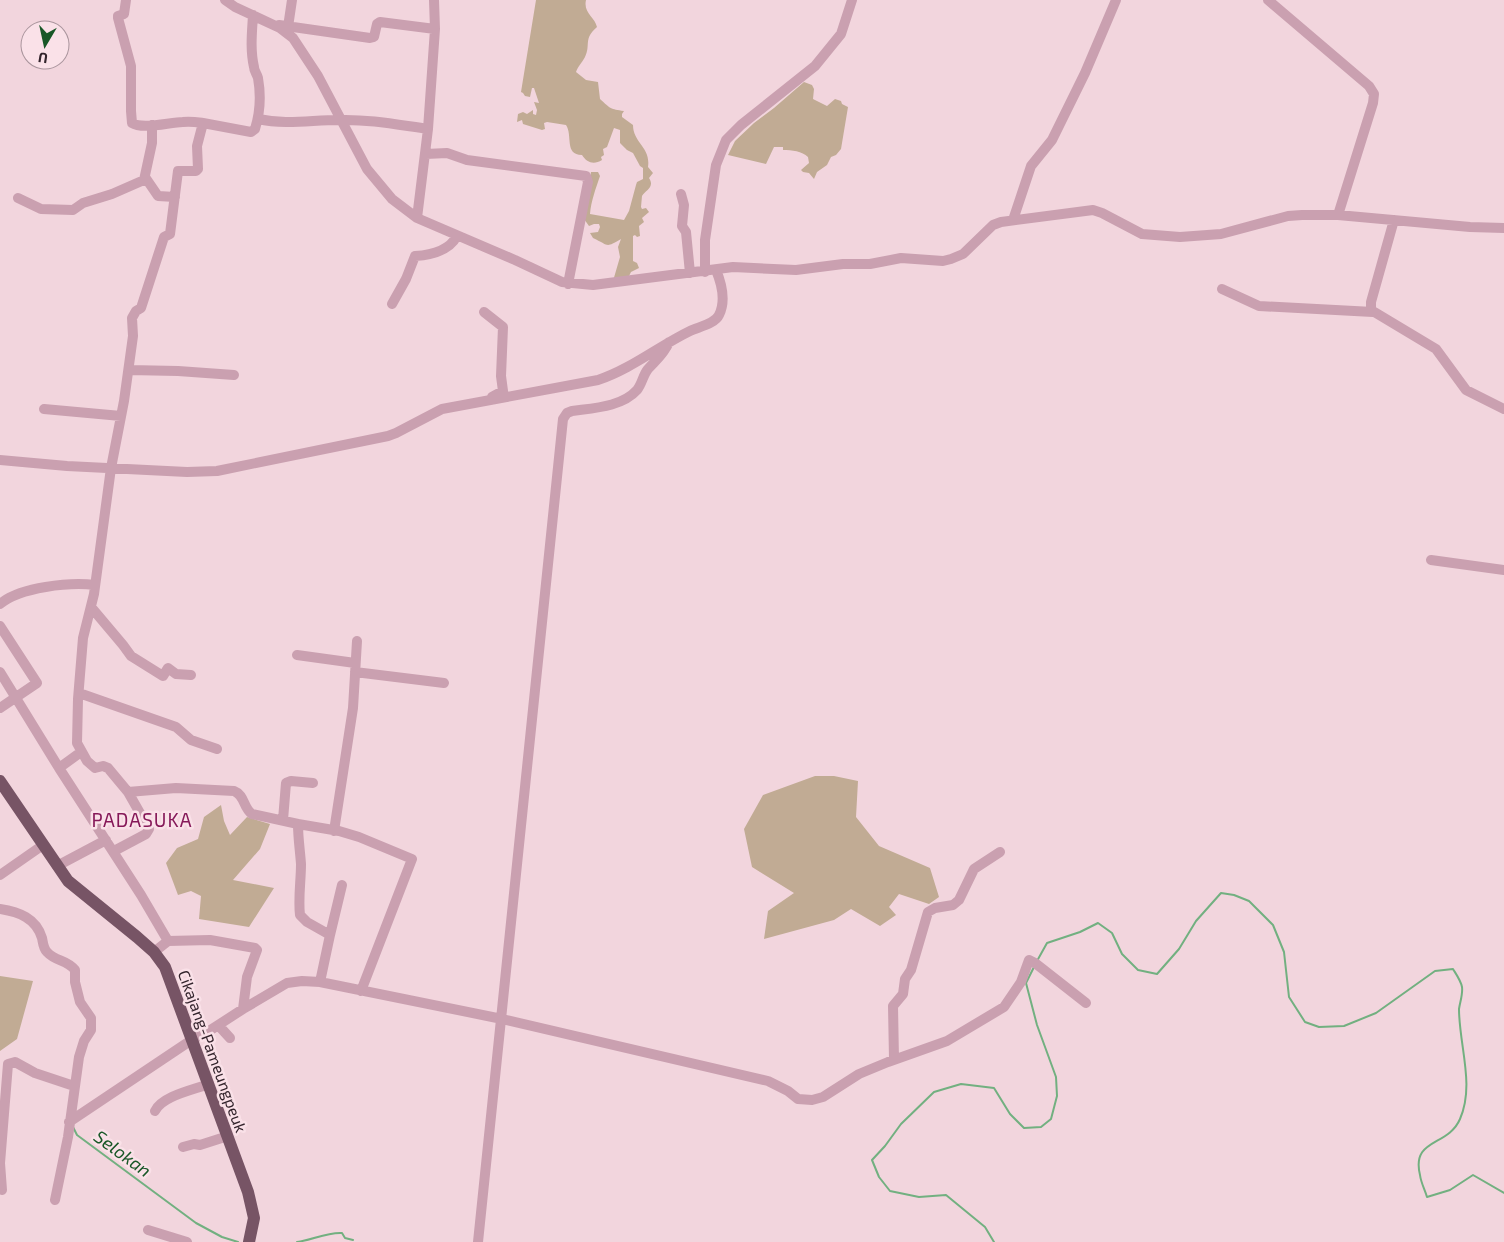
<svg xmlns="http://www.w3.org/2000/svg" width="1504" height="1242" font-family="'Exo 2',sans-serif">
<rect width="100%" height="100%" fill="#f2d5dd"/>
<path fill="#c1ab94" d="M536,0H586C583,13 595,17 597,27C583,39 591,45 585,57C582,63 578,66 576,72L586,80L598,82L600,99C611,109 610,109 624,111L622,114V117L633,125C633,143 651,147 648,167L653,173L649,178C655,187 646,190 642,196L641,207L642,209L646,208L649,212L642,218L644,222L639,226L640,236L637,237L635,235L633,236V261L637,263L639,268L631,272L628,278L613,281L620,257L618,247L621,239C605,248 610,246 593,238L590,233L598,232L600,227L599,224H594L589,226L584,219L591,172H598L600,176C596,188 591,201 590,214L624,220L629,211L636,185L637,182L643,179V168L640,166L633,153L627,150L620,143V130L614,128L607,147L603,149L604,155L601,157L602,160C594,165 587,163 582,155C564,155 573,135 566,125L547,122L544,123L545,129L542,130L523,124L522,120L517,122L518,114L523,112L527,114L533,110V114L536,115L537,110L534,102L539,103L534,88H532L530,97L525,96L523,93L521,92Z
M804,82L812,85L814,89L813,99L827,106L835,99L841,101L842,104L848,107L841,149L836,155L831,157L827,165L817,172L814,179L809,173L803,172L801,170L809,163L808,157C802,151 792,150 783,150V147H774L766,164L728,155L735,141L754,123L774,108Z
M815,776H834L858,781L856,817L879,846L930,868L939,897L929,904L899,894L889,907L896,915L880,926L851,909L834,920L764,939L768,911L794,893L752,867L744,829L763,795Z
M221,805L224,821L230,835L247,817L270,824L260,849L233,880L274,888L249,927L199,919L201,896L191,891L178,895L166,863L177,848L198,839L204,817Z
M0,976L33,981L17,1039L0,1051Z"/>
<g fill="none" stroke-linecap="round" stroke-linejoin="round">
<path stroke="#72b080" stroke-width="2" d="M1037,961L1047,943L1080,932L1098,923L1112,933L1122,954L1138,970L1157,974L1179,949L1196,921L1221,893L1234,895L1249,901L1273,925L1284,952L1289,997L1305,1022L1319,1027L1344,1026L1376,1013L1435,971L1453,969C1456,974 1461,981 1462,987C1463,994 1460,1002 1459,1009C1459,1045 1475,1085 1460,1119C1448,1147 1411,1138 1420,1175C1421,1183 1425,1190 1427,1197L1450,1190L1473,1175L1504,1193
M73,1127L77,1135L196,1223L222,1237L238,1242
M297,1242C312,1240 327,1232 342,1233L345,1238L353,1240
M994,1242L985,1227L946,1195L919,1197L890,1191L879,1177L872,1160L885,1146L901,1124L934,1092L961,1084L994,1088L1010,1114L1024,1128L1041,1127L1051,1119L1057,1096L1056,1077L1037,1025L1026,983L1034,967"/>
<path stroke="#caa0b0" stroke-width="10" d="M126,0L124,14L118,16V18L131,66V111L132,123C143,130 170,122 183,122C190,121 196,122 203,123
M225,0L235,7L280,28L293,38L318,76L367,169L392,199L417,218L515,260L562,282L593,285L733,267L796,270L843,264H870L901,258L943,261L951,259L963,254L993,225L1001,222L1093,210L1102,213L1142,234L1180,237L1221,234L1288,216L1302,215H1338L1470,227L1504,228
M1268,0L1369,86L1374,94L1373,103L1338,215
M253,15C252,32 250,50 254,67C254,71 257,74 258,78C261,95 260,113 255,129L251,132L203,123L197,146L198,169L196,171H178L170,234L164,237L141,308L136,311L132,318L133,336L124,401L111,468L94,594L83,638L78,699L77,743L87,761L95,768L103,766L108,768L128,792L176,788L234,791C245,795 243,808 252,814L298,824
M279,25L370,38L374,37L377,24L380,22L435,29
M288,27L292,0
M258,119C286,125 311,120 339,120C369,119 399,125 428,129
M426,154L447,153L467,160L586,176L588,182L568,284
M145,177L158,196L175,197
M681,194L684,205L682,226L686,232L690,273
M18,198L41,209L73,210L83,203L112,194L144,180L152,143V125
M417,218L428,129L435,29L434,0
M1013,220L1031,166L1052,140L1085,73L1116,0
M1394,220L1371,302V310L1436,349L1466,390L1504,409
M705,272V240L716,165L726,140L741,125L815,66L841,34L852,0
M1222,289L1259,306L1373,312
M392,304L406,279L415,256C431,255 449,251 457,236
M484,312L503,327L501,376L503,391L492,397
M129,370L178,371L234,375
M44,409L121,416
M0,460L67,466L187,472L217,471L388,436L396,433L442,409L598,380C631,369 659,346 690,331C698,327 715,324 719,315C726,301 721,282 716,270
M1431,560L1504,570
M0,604C20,587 70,582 95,585
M91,607L123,645L131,656L163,676L168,668L176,674L191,675
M0,626L37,683L0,708
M297,655L355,663
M0,672L59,768L141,895L168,941
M355,672L444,683
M79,693L176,727L191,740L217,749
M59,768L81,752
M283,820L286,783L291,781L313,783
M334,831L353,708L357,641
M114,851L146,834L149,829L128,792
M57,866L106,840
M0,875L43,845
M0,909C19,912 36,918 42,938C43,942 43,948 47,952C56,962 66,959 75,970V982L80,1002L91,1018V1030L84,1041L79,1057L68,1137L55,1200
M330,935L342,885
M154,952L168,941L210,940L255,948L257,950L247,977L243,1009
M320,982L330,935L307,922L300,915C298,898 301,881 301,864C300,850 298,838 298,824L339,831L359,837L412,859L361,991
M219,1026L230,1038
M894,1059L893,1006L903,994L905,979L911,970L928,912L935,908L953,905L959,900L974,869L1000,852
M155,1111C162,1096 193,1090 209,1084
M69,1122L193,1039L209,1031L243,1009L287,983L302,981L320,982L502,1019L768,1081L788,1091L798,1099L812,1100L823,1097L859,1074L888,1062L947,1041L1004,1007L1021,982L1029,960L1035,963L1086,1003
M183,1147L194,1144L200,1145L228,1136
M2,1190L0,1163L8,1064L15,1062L35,1073L74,1086
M148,1230L187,1242
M478,1242L563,419L567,413L572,411C593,408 622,407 637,390C642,384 643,375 648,369C656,360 664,354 669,342"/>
<path stroke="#775465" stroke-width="12" d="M0,781L68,881L137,937L154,952L165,967L248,1192L254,1218L249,1242"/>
</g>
<g text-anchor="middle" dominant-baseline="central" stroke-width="5" stroke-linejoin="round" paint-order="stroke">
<g font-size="16" fill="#33242c" stroke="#fae1e8">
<text transform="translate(213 1051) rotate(70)">Cikajang-Pameungpeuk</text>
</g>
<g font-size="18" font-style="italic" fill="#185727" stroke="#fae1e8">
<text transform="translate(123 1153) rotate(36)">Selokan</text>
</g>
<g font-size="19" letter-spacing="1" fill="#861959" stroke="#fae1e8">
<text x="142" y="819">PADASUKA</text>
</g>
</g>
<g transform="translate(45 45) rotate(189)"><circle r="24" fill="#fae1e8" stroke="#aa959d"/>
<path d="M0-4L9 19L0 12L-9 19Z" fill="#185727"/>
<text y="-8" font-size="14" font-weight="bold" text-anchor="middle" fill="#33242c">U</text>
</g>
</svg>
